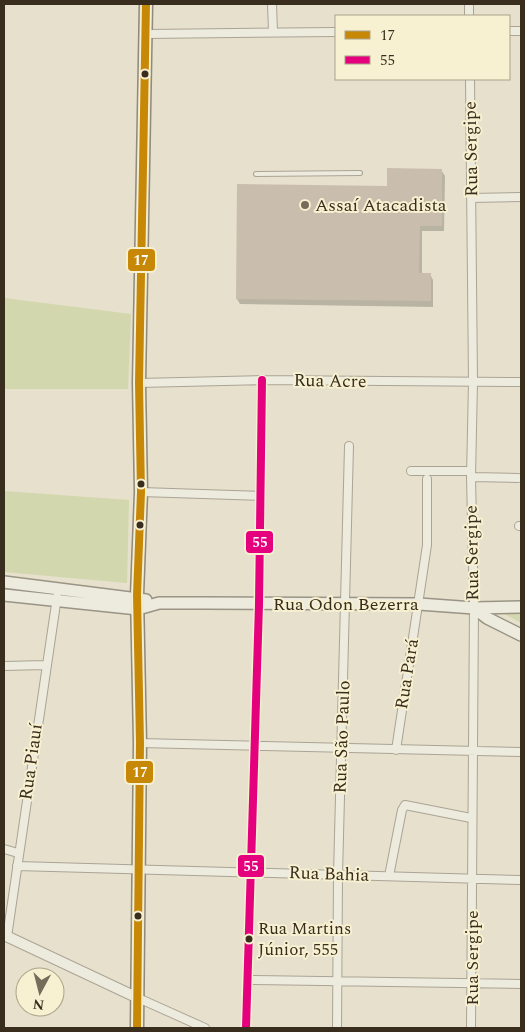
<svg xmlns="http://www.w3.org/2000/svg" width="525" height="1032" font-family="Spectral,serif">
<rect width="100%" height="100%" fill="#e6e0cc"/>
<path fill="#d2d7ad" d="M4,298L131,314L128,389H4Z
M4,491L129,500L127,583L4,572Z
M501,612L521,614V623Z"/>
<path fill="#0003" d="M441,170L445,176L444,231H422V274H430L433,280V307L240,304L237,299L388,187Z"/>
<path fill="#c9bead" d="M387,168L442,169V226H420L419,273H431V301L236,299L237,184L387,186Z"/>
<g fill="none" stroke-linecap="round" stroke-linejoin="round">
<defs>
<path id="service" d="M256,174L360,173"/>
<path id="minor" d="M272,4L273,31
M469,16V4
M509,31H521
M146,34L336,32
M470,79L473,382L471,477L474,608L471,1028
M471,198L521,197
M139,383L262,380L521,382
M411,471H471
M471,477L518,478
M141,492L260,496
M519,526H521
M4,666L46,665
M140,743L521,752
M396,750L427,545V479
M4,849L18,853
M17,866L521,880
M389,876L402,810L405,805L471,818
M7,937L57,597
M249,980L521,984
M138,998L205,1028
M246,1028L259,604L262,380
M337,1028L338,875L349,446"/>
<path id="tertiary" d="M4,935L138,998"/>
<path id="secondary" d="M4,582L146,600
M4,595L138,609L159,603H204L419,604L474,608L521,607
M474,608L487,618L521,635"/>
<path id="primary" d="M137,1028L140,743L137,595L141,492L139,383L146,4"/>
</defs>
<use href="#service" stroke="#aba495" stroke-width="6"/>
<use href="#minor" stroke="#aba495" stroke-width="10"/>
<use href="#tertiary" stroke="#aba495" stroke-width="12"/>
<use href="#secondary" stroke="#9a9485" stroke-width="14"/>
<use href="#primary" stroke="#908a7c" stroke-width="15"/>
<use href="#service" stroke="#edeade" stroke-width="4"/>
<use href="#minor" stroke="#edeade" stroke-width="8"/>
<use href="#tertiary" stroke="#edeade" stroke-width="10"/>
<use href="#secondary" stroke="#edeade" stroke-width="11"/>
<use href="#primary" stroke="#e4e0cf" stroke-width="12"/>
<defs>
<path id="bus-1" d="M137,1028L140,743L137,595L141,492L139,383L146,4"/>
<path id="bus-2" d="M246,1028L259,604L262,380"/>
</defs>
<use href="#bus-1" stroke="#f7f0d1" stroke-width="11"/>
<use href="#bus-2" stroke="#f7f0d1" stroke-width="11"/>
<use href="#bus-1" stroke="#c88807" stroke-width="8"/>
<use href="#bus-2" stroke="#e5007d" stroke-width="8"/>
</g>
<g fill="#392d1d" stroke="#f7f0d1" stroke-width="2">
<circle cx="145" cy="74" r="4.5"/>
<circle cx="141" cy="484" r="4.5"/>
<circle cx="140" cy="525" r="4.5"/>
<circle cx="138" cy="916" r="4.5"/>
<circle cx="249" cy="939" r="4.5"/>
</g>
<circle fill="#766c5a" stroke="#f7f0d1" stroke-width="2" cx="305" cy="205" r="5"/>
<g text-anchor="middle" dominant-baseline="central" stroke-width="4" stroke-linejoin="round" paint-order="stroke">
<g font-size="17" fill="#392d1d" stroke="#f7f0d1" text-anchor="start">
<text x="258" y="929">Rua Martins<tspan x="258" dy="21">Júnior, 555</tspan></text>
</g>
<g font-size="18" fill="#392d1d" stroke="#f7f0d1">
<text transform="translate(471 149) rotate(-91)">Rua Sergipe</text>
<text transform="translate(330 381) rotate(1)">Rua Acre</text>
<text transform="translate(472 553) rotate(-91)">Rua Sergipe</text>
<text x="346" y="604">Rua Odon Bezerra</text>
<text transform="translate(407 674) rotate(-81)">Rua Pará</text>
<text transform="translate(342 737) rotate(-88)">Rua São Paulo</text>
<text transform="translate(31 762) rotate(-82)">Rua Piauí</text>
<text transform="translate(329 874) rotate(2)">Rua Bahia</text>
<text transform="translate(472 958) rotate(-90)">Rua Sergipe</text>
</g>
<g font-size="18" fill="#392d1d" stroke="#f7f0d1" text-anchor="start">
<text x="315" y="205">Assaí Atacadista</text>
</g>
</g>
<g stroke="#f7f0d1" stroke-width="2">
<rect x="127" y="248" width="29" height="24" rx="5" fill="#c88807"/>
<rect x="245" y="530" width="29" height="24" rx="5" fill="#e5007d"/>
<rect x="125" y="760" width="29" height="24" rx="5" fill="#c88807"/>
<rect x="237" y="854" width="28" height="24" rx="5" fill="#e5007d"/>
</g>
<g font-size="14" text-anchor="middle" font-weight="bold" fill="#fff">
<text x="141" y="265">17</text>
<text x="260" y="547">55</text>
<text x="140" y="777">17</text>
<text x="251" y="871">55</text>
</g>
<rect width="525" height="1032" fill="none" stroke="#392d1d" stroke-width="10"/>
<rect x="335" y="15" width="175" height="65" fill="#f7f0d1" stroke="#aba289"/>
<rect x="345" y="31" width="25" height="8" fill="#c88807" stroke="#aba289"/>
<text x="380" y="40" font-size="15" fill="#392d1d">17</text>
<rect x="345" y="56" width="25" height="8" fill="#e5007d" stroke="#aba289"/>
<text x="380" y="65" font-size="15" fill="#392d1d">55</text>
<g transform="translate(40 992) rotate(187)"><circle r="24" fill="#f7f0d1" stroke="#aba289"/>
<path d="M0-4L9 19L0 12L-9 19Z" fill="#766c5a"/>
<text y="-8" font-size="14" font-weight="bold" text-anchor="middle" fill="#392d1d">N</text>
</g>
</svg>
